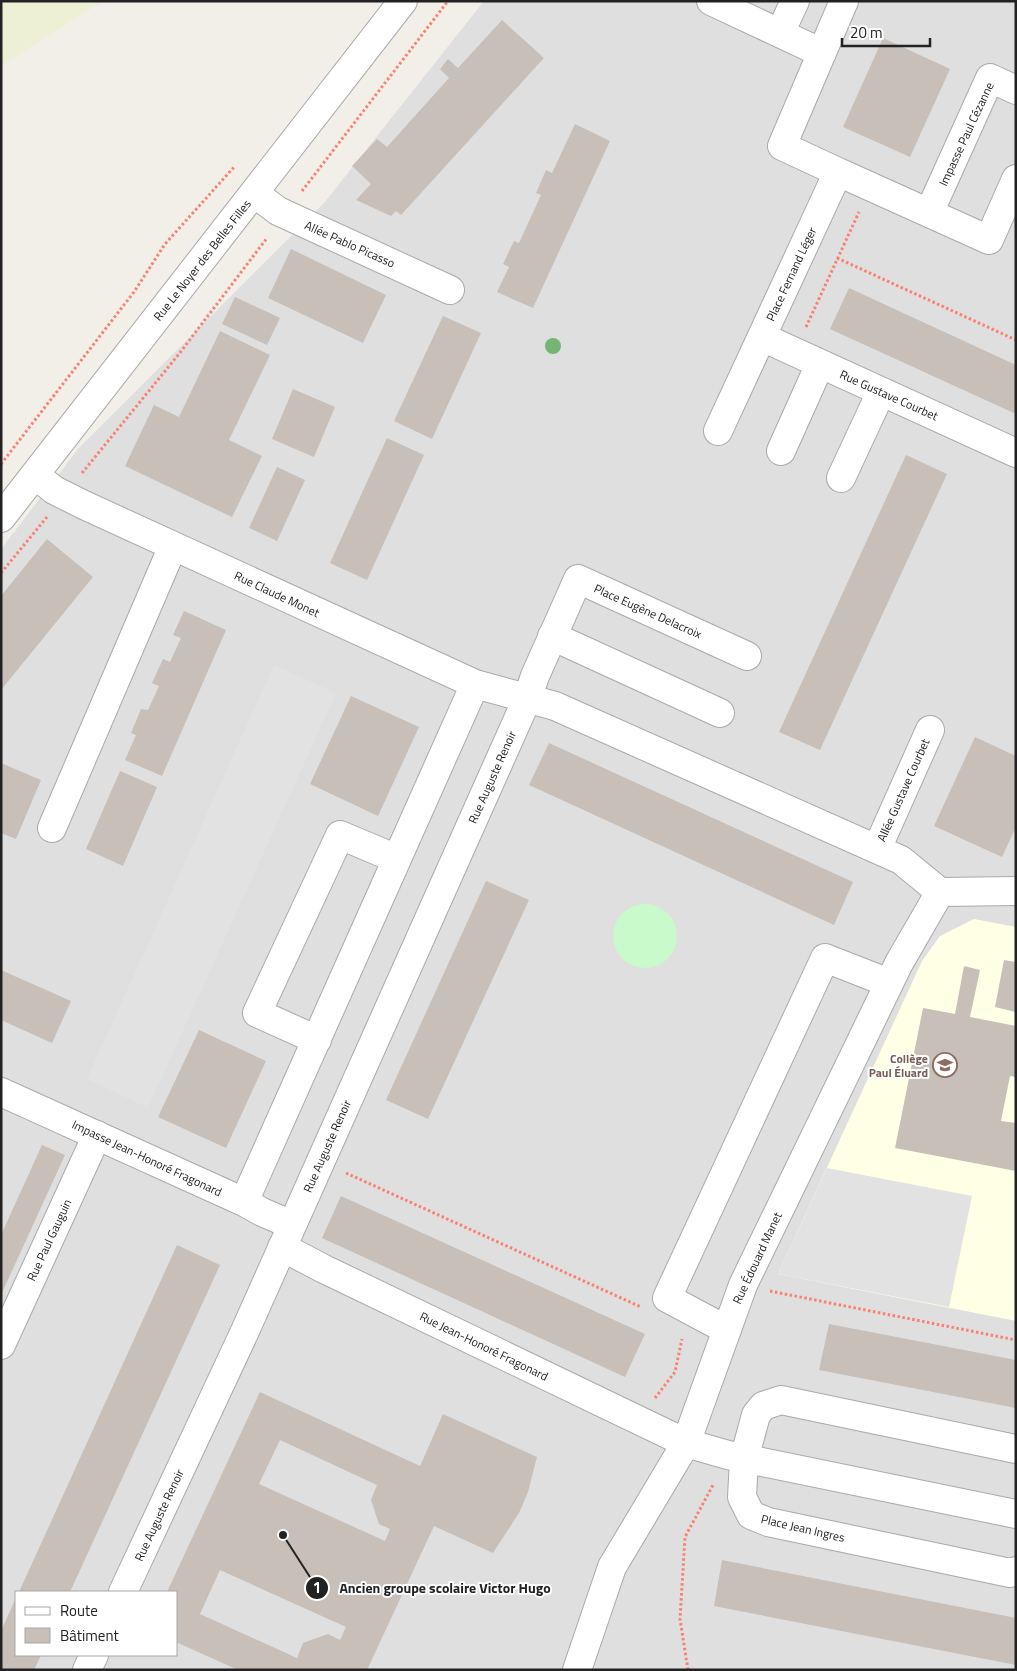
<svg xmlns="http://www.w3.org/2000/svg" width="1017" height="1671" font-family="'Titillium Web',sans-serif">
<rect width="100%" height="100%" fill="#f2efe9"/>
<path fill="#e0dfdf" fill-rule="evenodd" d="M484,1H1016V1670H1V549L78,449L324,203ZM16,1592H176V1655H16Z"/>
<path fill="#ffffe5" d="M974,919L1016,927V1321L778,1274L922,961L940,936Z"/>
<path fill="#eef0d5" d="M1,1H103L1,66Z"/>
<path fill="#c8facc" d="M613 936a32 32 0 1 1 64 0a32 32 0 1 1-64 0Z"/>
<path fill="#e2e2e2" d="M274,665L336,693L148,1108L87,1079Z
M827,1168L972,1196L949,1307L778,1274Z"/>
<path fill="#c7bfb8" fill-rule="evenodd" d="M502,20L544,58L401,215L396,211L391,216L356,200L371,184L352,166L377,139L387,147L449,78L440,69L448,59L458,68Z
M883,38L950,69L910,157L843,127Z
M575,124L610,141L533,308L497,292L509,267L503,264L514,241L519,243L541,195L536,193L546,170L552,173Z
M291,249L386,295L363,343L268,298Z
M849,288L1016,365V414L830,329Z
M235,297L280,318L267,345L222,324Z
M443,316L481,333L432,439L394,421Z
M220,331L270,355L229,440L262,456L232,517L125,466L154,405L179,417Z
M293,389L335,407L314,457L272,439Z
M387,438L424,455L367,580L330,563Z
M906,455L947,474L820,750L779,732Z
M277,467L305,480L277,541L249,528Z
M47,539L93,577L1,690V596Z
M184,611L226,630L162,776L125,760L136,735L131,733L141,709L148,710L159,686L152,683L163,659L170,662L181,638L173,635Z
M351,696L419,727L378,816L310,784Z
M975,737L1016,756V827L1002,857L934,826Z
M549,743L853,882L834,925L529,785Z
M1,763L41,780L16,839L1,833Z
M120,771L157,787L123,866L86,849Z
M486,881L529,900L428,1119L386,1100Z
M1004,960L1016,962V1012L995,1007Z
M964,966L980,970L970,1017L1016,1026V1077L1010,1076L1001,1121L1016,1123V1171L895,1148L923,1008L955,1014Z
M1,970L71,1001L52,1043L1,1020Z
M199,1030L266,1061L226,1148L158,1117Z
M42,1145L65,1155L1,1295V1235Z
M341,1196L645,1334L625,1377L322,1238Z
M177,1245L220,1265L70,1592H19Z
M829,1324L1016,1360V1408L819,1370Z
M260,1392L420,1466L443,1414L537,1457L528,1492L519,1513L493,1553L434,1526L367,1670H238L176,1642V1592H167ZM280,1440L377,1485L371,1500L379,1524L390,1529L385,1541L259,1484ZM220,1570L346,1627L340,1640L328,1634L303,1643L297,1658L200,1614Z
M722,1560L1016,1618V1665L714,1606Z
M16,1598V1655H41L34,1670H1V1631Z"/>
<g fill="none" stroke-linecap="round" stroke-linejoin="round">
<defs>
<path id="minor" d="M711,1L822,53
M780,33L795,1
M838,172L989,240L1016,179
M254,193L278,211L450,290
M929,213L990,78L1016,90
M762,337L1016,453
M718,431L838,172L782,146L844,1
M781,451L820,364
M35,475L54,490L84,505L475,684L555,706L901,860L940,892
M841,478L881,392
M1,518L403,1
M552,636L720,713
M52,828L173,546
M877,849L930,730
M940,892L1016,891
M317,1040L257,1013L340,835L397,859
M1,1092L244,1202L262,1212L292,1225
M244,1202L475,684
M282,1247L324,1269L686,1443L728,1455L1016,1514
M727,1330L667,1298L825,958L889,983
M1,1345L97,1135
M1016,1449L781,1400L763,1406L756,1415L744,1459L742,1497L751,1515L768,1522L1010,1573L1016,1571
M123,1592L245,1331L527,699L535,676L578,579L747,656
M87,1670L94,1655
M577,1670L612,1567L686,1443L743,1285L899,963L940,892"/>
</defs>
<use href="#minor" stroke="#a9a9a9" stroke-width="30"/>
<path stroke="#fa8072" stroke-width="3" stroke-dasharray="2.5 2.5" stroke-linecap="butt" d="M302,191L448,1
M837,258L1016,340
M806,327L859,212
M1,464L134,292L165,244L235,166
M82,473L179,354L267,238
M1,573L47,517
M346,1173L641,1307
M770,1291L1016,1340
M655,1398L675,1372L682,1339
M688,1670L680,1619L685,1537L713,1485"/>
<use href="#minor" stroke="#fff" stroke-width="28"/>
</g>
<circle fill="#74b475" cx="553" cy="346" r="8"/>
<defs>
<symbol id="school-ring" viewBox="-11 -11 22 22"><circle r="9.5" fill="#fff" stroke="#8d6e63" stroke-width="1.5"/><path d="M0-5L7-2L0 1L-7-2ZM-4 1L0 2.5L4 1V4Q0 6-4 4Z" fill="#8d6e63"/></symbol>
</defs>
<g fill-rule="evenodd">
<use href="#school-ring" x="931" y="1051" width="28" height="28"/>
</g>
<g text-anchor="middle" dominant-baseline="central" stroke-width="4" stroke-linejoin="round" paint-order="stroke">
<g font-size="12" fill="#222" stroke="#fff">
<text transform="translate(966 134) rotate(-65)">Impasse Paul Cézanne</text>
<text transform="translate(350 244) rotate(24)">Allée Pablo Picasso</text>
<text transform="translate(202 260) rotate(-52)">Rue Le Noyer des Belles Filles</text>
<text transform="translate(791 274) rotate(-65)">Place Fernand Léger</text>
<text transform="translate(889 395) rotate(24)">Rue Gustave Courbet</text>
<text transform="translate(277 594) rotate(25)">Rue Claude Monet</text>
<text transform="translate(648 611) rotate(24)">Place Eugène Delacroix</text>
<text transform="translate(492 777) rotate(-66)">Rue Auguste Renoir</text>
<text transform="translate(903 790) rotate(-66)">Allée Gustave Courbet</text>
<text transform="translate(327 1146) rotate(-66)">Rue Auguste Renoir</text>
<text transform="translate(147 1158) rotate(25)">Impasse Jean-Honoré Fragonard</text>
<text transform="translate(49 1240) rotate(-65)">Rue Paul Gauguin</text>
<text transform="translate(757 1258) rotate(-65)">Rue Édouard Manet</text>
<text transform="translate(484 1346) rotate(26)">Rue Jean-Honoré Fragonard</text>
<text transform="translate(159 1515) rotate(-65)">Rue Auguste Renoir</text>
<text transform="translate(803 1528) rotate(13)">Place Jean Ingres</text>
</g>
<g font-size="12" font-weight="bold" fill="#785e54" stroke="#fff" text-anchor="end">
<text x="928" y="1058">Collège<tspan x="928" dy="14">Paul Éluard</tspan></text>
</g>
</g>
<path fill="none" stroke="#222" stroke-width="2" d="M283 1535L317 1588"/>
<g fill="#222" stroke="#fff" stroke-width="2">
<circle cx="283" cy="1535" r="5"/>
<circle cx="317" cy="1588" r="12"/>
</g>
<g font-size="15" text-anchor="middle" font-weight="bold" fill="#fff">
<text x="317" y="1593">1</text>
</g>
<g font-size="14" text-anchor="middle" font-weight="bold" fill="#222" stroke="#fff" stroke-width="4" stroke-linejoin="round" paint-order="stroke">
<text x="445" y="1593">Ancien groupe scolaire Victor Hugo</text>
</g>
<rect width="1017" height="1671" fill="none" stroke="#222222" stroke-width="5"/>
<rect x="15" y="1591" width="162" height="65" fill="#ffffff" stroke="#a7a7a7"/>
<rect x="25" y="1607" width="25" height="8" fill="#ffffff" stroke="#a7a7a7"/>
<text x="60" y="1616" font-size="15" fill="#222222">Route</text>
<rect x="25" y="1628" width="25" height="15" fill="#c7bfb8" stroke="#a7a7a7"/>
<text x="60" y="1641" font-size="15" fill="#222222">Bâtiment</text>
<path d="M842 38v8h88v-8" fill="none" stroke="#222222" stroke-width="2.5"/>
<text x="850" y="38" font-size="15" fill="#222222" stroke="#ffffff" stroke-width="4" paint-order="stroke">20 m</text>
</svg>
